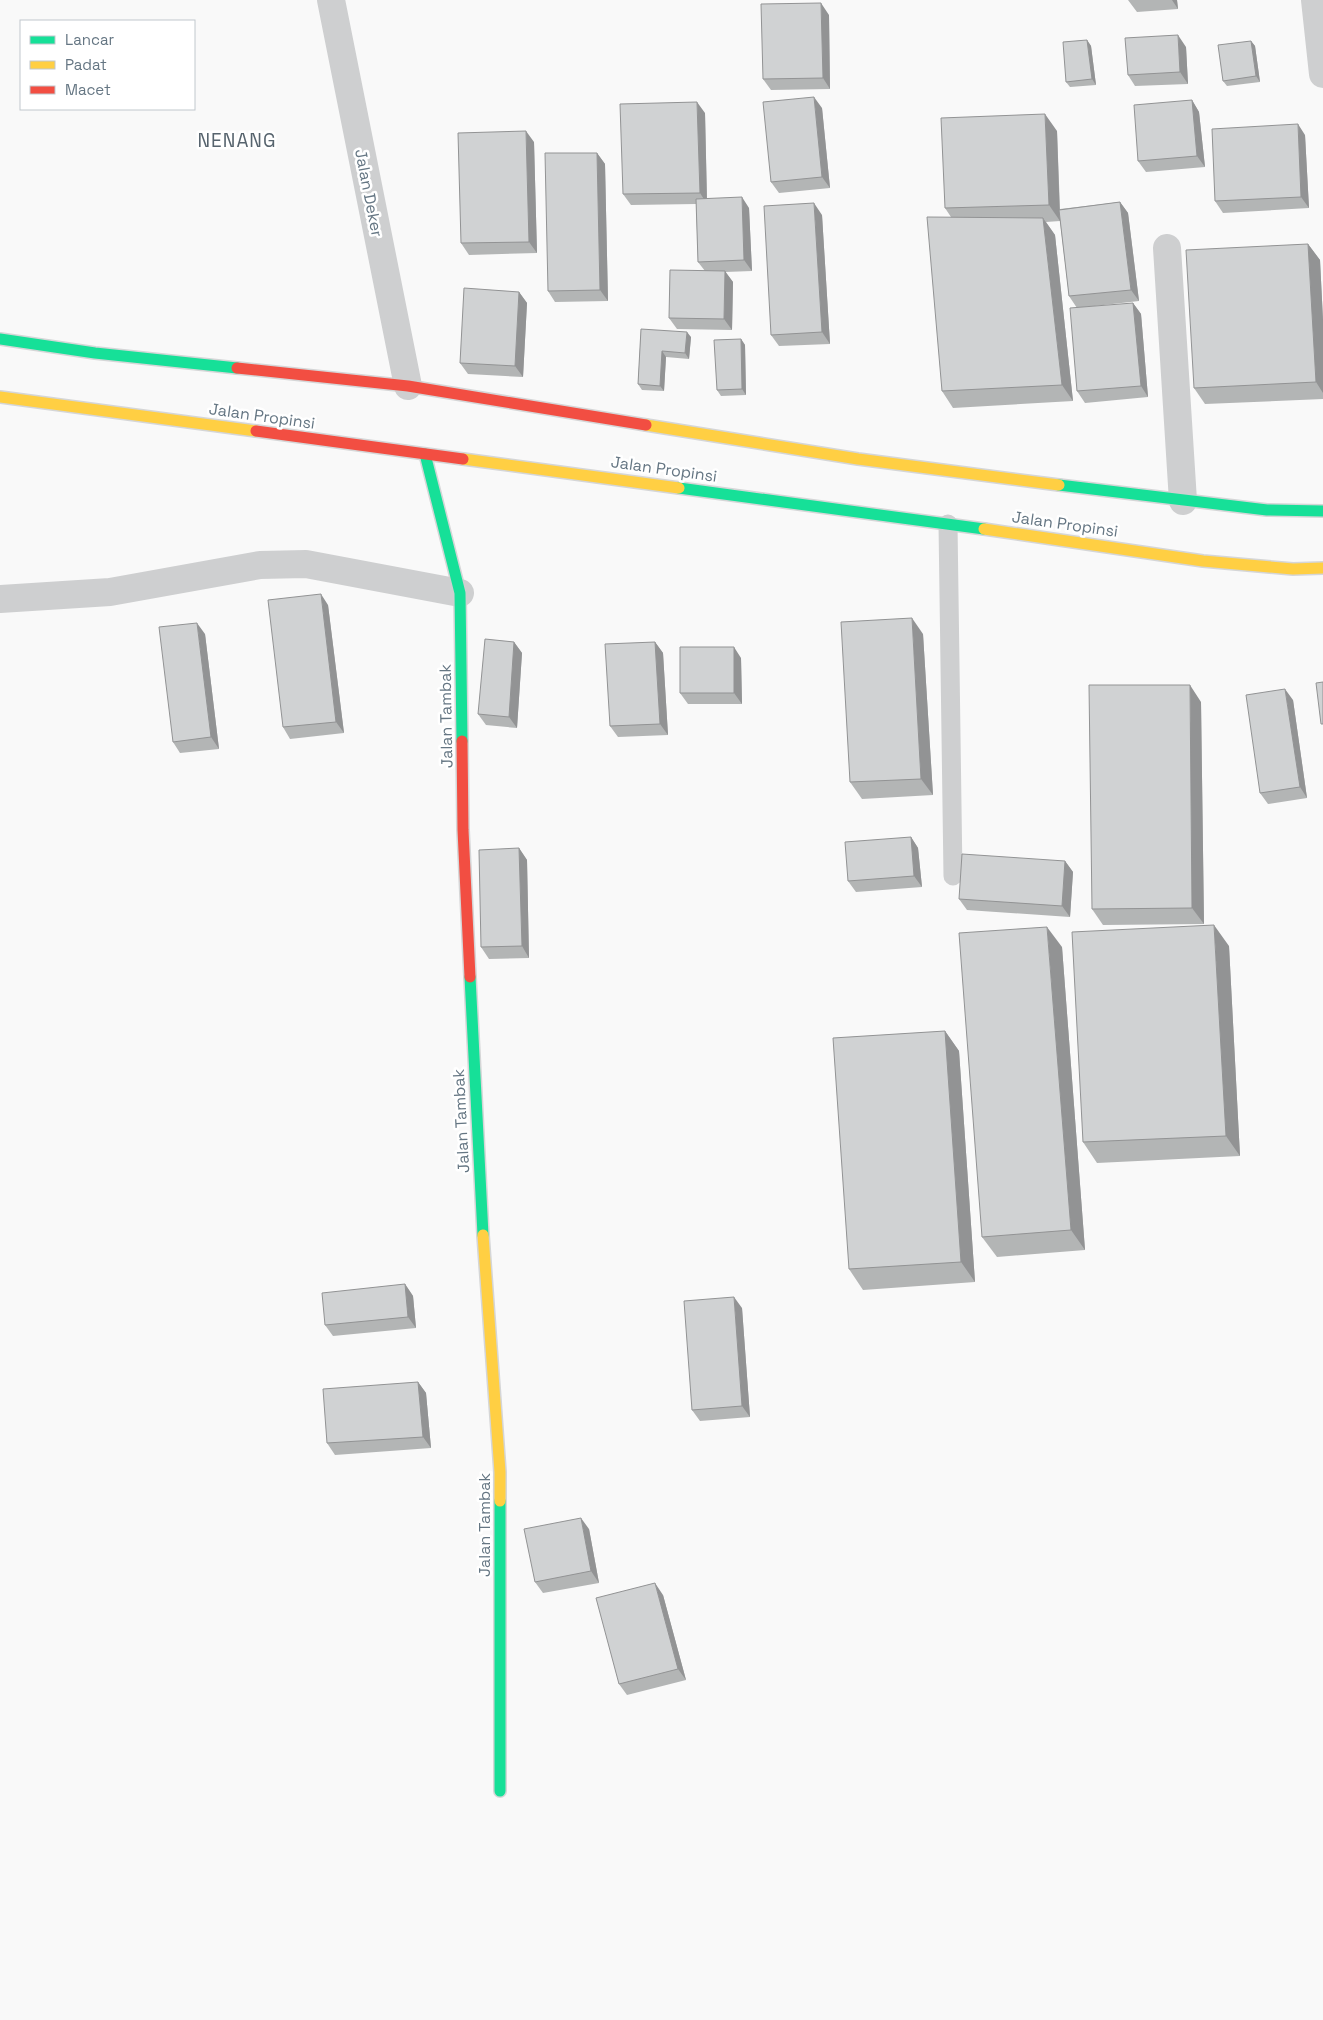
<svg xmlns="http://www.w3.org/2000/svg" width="1323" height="2020" font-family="'Space Grotesk',sans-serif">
<rect width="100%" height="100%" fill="#f9f9f9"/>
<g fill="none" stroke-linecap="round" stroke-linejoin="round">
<defs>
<path id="fast" d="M0,339L95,353L237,368
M425,454L460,593L462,741
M1059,485L1267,510L1323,511
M679,488L984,529
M470,977L483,1235
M500,1501V1791"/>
<path id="slow" d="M0,397L256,431
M646,425L858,459L1059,485
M463,459L679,488
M984,529L1203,561L1293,569L1323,568
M483,1235L500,1472V1501"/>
<path id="jam" d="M237,368L408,386L646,425
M256,431L463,459
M462,741L463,830L470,977"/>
</defs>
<use href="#fast" stroke="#d5d6d7" stroke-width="14"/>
<use href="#slow" stroke="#d5d6d7" stroke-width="14"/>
<use href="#jam" stroke="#d5d6d7" stroke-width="14"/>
<path stroke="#cecfd0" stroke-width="19" d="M948,524L953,876"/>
<path stroke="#cecfd0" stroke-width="28" d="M331,0L408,386
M1315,0L1323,74
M1167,248L1183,501
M0,599L110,592L260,565L306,564L460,593"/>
<use href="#fast" stroke="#16e098" stroke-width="11"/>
<use href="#slow" stroke="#ffcf43" stroke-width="11"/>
<use href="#jam" stroke="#f24e42" stroke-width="11"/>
</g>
<path fill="#b3b5b5" d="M1128,0H1177L1178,9L1137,12Z
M829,15L830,89L771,90L763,79Z
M1087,40L1091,46L1096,85L1070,87L1066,82Z
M1251,41L1255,46L1260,82L1227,86L1223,81Z
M1186,47L1188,84L1135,86L1128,75Z
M1192,100L1199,112L1205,167L1146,172L1138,161Z
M822,108L830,188L779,193L771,182Z
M705,113L707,198L749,208L752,271L725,272L733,282L732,330L677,329L669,318L705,271L698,262L696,204L631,205L623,194Z
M1057,131L1060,209L1120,202L1128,213L1139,301L1077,308L1069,296L1060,221L1046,222L1055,235L1073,401L953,408L942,391L951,217L945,208Z
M1305,135L1309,208L1223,213L1215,201Z
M534,142L537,253L469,255L461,243Z
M597,153L605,164L608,301L555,302L548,291Z
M822,215L830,344L779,346L771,335Z
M1308,244L1320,260L1323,320V399L1205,404L1194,388Z
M519,292L527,303L523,377L468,374L460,363Z
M1133,303L1141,314L1148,397L1085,403L1077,391Z
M641,329L691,337L689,359L666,357L664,391L642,390L638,384Z
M741,339L745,345L746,395L721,396L717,390Z
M328,605L344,733L290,739L283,727Z
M205,634L219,749L180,753L173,742Z
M923,634L933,795L862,799L850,782Z
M514,642L522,653L517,728L486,725L478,714Z
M655,642L663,653L668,735L618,737L610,726Z
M741,658L742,704H688L680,693Z
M1293,700L1307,798L1268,804L1260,793Z
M1201,702L1204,924L1103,925L1092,909Z
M911,837L918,848L922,887L856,892L848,881Z
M519,848L527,860L529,958L489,959L481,947Z
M1065,861L1073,872L1070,917L967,910L959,899Z
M1229,946L1240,1156L1097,1163L1083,1142Z
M1062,947L1085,1250L997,1257L982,1237Z
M945,1031L959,1051L975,1282L863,1290L849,1269Z
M405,1284L413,1296L416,1328L333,1336L325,1325Z
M742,1308L750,1417L700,1421L692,1410Z
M418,1382L426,1393L431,1448L335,1455L327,1443Z
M589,1529L599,1583L543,1593L535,1582Z
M663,1595L686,1680L627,1695L619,1684Z"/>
<path fill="#929394" d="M1172,0H1177L1178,9Z
M821,3L829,15L830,89L823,78Z
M1178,35L1186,47L1188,84L1180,72Z
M1087,40L1091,46L1096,85L1092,79Z
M1251,41L1255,46L1260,82L1256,76Z
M814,97L822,108L830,188L822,177Z
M1192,100L1199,112L1205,167L1197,156Z
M697,102L705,113L707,204L700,193Z
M1045,114L1057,131L1060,221L1049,205Z
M1298,124L1305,135L1309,208L1301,197Z
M526,131L534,142L537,253L529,242Z
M597,153L605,164L608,301L600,290Z
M742,197L749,208L752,271L744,260Z
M1120,202L1128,213L1139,301L1131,290Z
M814,203L822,215L830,344L822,332Z
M1043,218L1055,235L1073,401L1062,385Z
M1308,244L1320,260L1323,320V393L1316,382Z
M725,271L733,282L732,330L724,319Z
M519,292L527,303L523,377L515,366Z
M1133,303L1141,314L1148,397L1141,386Z
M687,332L691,337L689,359L685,353Z
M741,339L745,345L746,395L742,389Z
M662,351L666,357L664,391L660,386Z
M321,594L328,605L344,733L336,722Z
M912,618L923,634L933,795L921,779Z
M197,623L205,634L219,749L211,737Z
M514,642L522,653L517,728L509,717Z
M655,642L663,653L668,735L660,724Z
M734,647L741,658L742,704L734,693Z
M1190,685L1201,702L1204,924L1192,908Z
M1285,689L1293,700L1307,798L1300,787Z
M911,837L918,848L922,887L914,876Z
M519,848L527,860L529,958L522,946Z
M1065,861L1073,872L1070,917L1062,906Z
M1214,925L1229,946L1240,1156L1226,1136Z
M1047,927L1062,947L1085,1250L1071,1230Z
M945,1031L959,1051L975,1282L961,1262Z
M405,1284L413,1296L416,1328L408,1317Z
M734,1297L742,1308L750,1417L742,1406Z
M418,1382L426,1393L431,1448L423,1437Z
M581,1518L589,1529L599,1583L591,1571Z
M655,1583L663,1595L686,1680L678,1669Z"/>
<path fill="#d0d2d3" stroke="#929394" d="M821,3L823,78L763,79L761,4Z
M1178,35L1180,72L1128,75L1125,38Z
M1087,40L1092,79L1066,82L1063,42Z
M1251,41L1256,76L1223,81L1218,45Z
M814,97L822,177L771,182L763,102Z
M1192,100L1197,156L1138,161L1134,105Z
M697,102L700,193L623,194L620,104Z
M1045,114L1049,205L945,208L941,118Z
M1298,124L1301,197L1215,201L1212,129Z
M526,131L529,242L461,243L458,133Z
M545,153H597L600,290L548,291Z
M742,197L744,260L698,262L696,199Z
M1120,202L1131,290L1069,296L1059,210Z
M814,203L822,332L771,335L764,206Z
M927,217L1043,218L1062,385L942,391Z
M1308,244L1316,382L1194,388L1186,250Z
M670,270L725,271L724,319L669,318Z
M464,288L519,292L515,366L460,363Z
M1133,303L1141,386L1077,391L1070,308Z
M641,329L687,332L685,353L662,351L660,386L638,384Z
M741,339L742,389L717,390L714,340Z
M321,594L336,722L283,727L268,600Z
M912,618L921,779L850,782L841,622Z
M197,623L211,737L173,742L159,627Z
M485,639L514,642L509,717L478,714Z
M655,642L660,724L610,726L605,644Z
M680,647H734V693H680Z
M1323,682V724H1321L1316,683Z
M1089,685H1190L1192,908L1092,909Z
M1285,689L1300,787L1260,793L1246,695Z
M911,837L914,876L848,881L845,842Z
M519,848L522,946L481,947L479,850Z
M962,854L1065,861L1062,906L959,899Z
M1214,925L1226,1136L1083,1142L1072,932Z
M1047,927L1071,1230L982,1237L959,933Z
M945,1031L961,1262L849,1269L833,1038Z
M405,1284L408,1317L325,1325L322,1293Z
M734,1297L742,1406L692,1410L684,1301Z
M418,1382L423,1437L327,1443L323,1389Z
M581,1518L591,1571L535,1582L524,1529Z
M655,1583L678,1669L619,1684L596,1598Z"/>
<g text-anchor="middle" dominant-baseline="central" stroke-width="5" stroke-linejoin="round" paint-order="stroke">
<g font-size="16" fill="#657683" stroke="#fff">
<text transform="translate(369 193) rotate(79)">Jalan Deker</text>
<text transform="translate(262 416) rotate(8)">Jalan Propinsi</text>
<text transform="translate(664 469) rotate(8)">Jalan Propinsi</text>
<text transform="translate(1065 524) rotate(8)">Jalan Propinsi</text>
<text transform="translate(446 716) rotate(-91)">Jalan Tambak</text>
<text transform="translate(461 1121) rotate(-93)">Jalan Tambak</text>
<text transform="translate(484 1525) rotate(-90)">Jalan Tambak</text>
</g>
<g font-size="19" letter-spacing="1" fill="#57646e" stroke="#fff">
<text x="237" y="140">NENANG</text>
</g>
</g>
<rect x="20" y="20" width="175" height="90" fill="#ffffff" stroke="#c1c8cd"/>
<rect x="30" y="36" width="25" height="8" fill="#16e098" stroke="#c1c8cd"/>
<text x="65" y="45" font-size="15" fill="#657683">Lancar</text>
<rect x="30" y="61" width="25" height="8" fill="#ffcf43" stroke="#c1c8cd"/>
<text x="65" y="70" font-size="15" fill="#657683">Padat</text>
<rect x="30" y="86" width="25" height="8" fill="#f24e42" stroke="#c1c8cd"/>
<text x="65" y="95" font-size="15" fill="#657683">Macet</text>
</svg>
